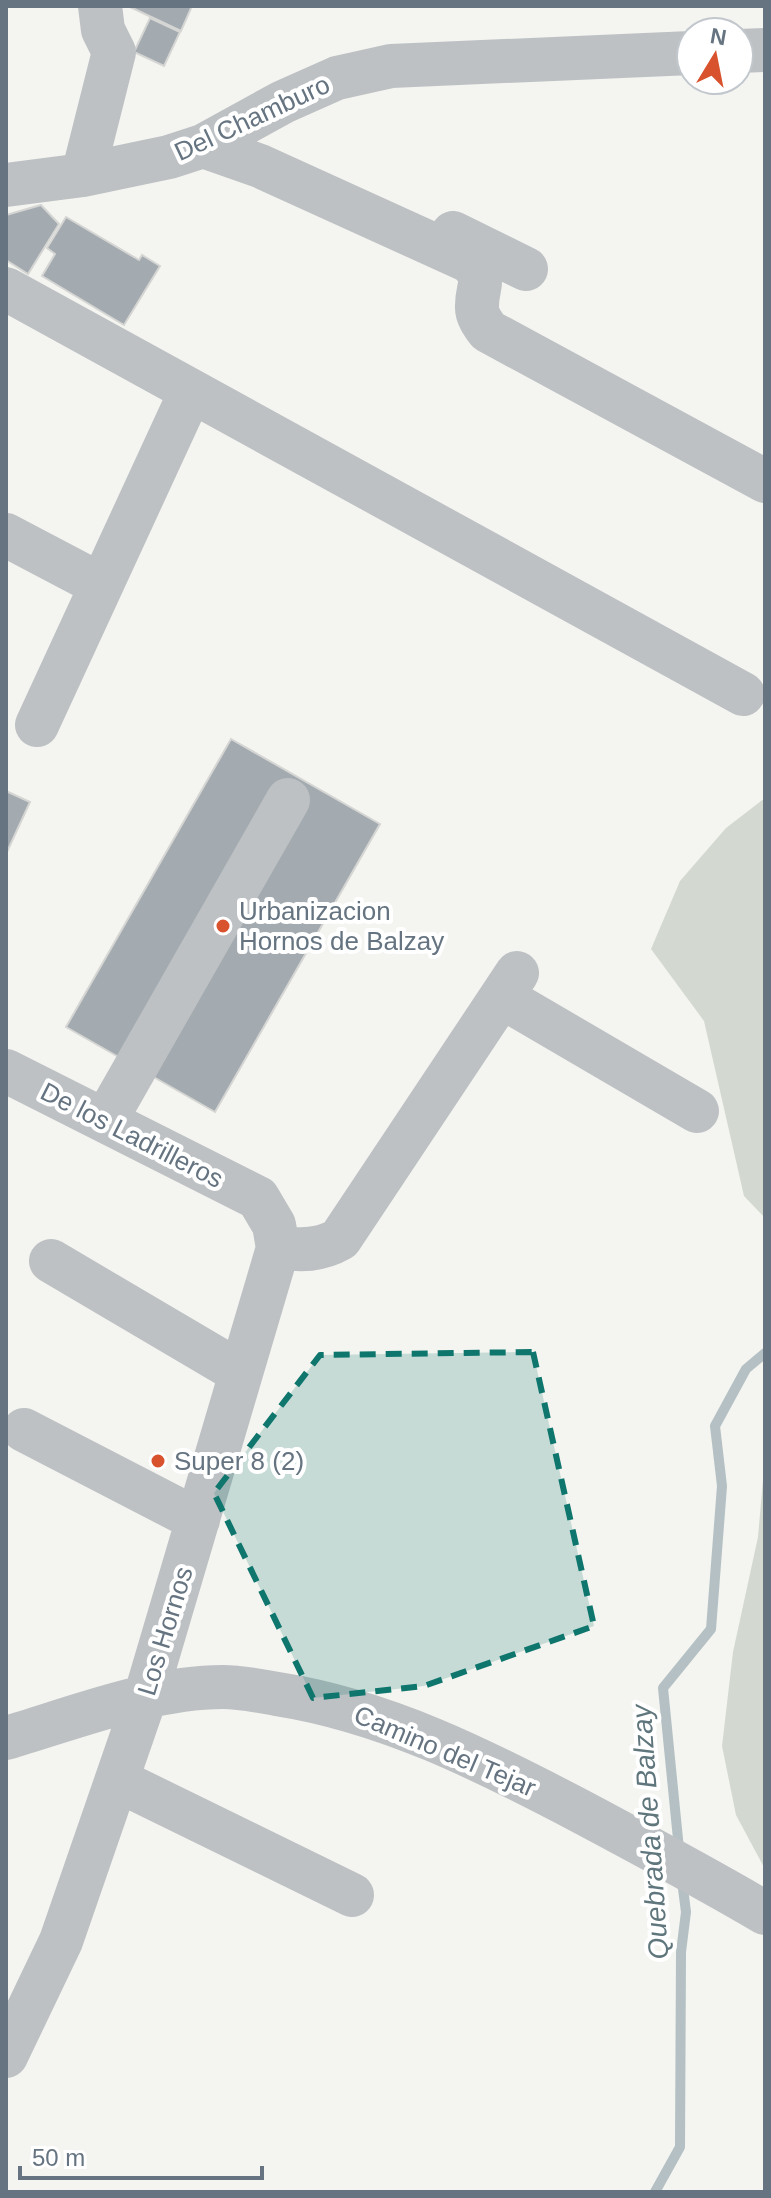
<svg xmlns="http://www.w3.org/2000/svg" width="771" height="2198" font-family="Helvetica,sans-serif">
<rect width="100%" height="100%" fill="#f4f4f0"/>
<path fill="#d3d9d0" d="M765,798V1218L744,1196L704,1021L651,949L680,881L726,828Z
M765,1457V1869L736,1815L722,1746L733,1652L758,1537Z"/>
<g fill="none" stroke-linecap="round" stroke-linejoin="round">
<path stroke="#b4c0c3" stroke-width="10" d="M679,1849L663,1688L711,1629L722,1486L715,1426L746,1369L765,1353
M655,2192L680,2147L681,1952L686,1912L682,1881"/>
</g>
<path fill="#a3abb0" stroke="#d5d5d3" stroke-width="2" d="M128,6H192L181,31Z
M150,18L180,32L164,66L134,52Z
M41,205L59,224L28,274L6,260V215Z
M66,217L139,260L142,255L160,266L124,325L42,276L55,254L47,248Z
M231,739L380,824L215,1112L66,1027Z
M6,791L30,802L6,854Z"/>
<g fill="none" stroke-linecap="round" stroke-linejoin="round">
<path stroke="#bdc1c4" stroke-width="44" d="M739,51L765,50
M203,146L260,166L469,261C489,280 476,285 477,308C477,316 483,324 488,331L765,481
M83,175L114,52L103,30L100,6
M6,185L83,175L169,157L203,146L283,102L337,78L391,66L691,53
M453,233L526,269
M6,289L743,694
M6,535L101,585
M37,725L191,391
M502,997L697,1111
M6,1071L258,1198L274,1225L278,1248L145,1698L61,1941L6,2056
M105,1121L288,800
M278,1248C302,1250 319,1251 340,1239L517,973
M51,1261L241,1373
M24,1430L198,1520
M6,1738C74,1718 152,1687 223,1687C241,1687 260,1691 277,1694C386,1711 483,1760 580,1811C642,1844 704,1877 765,1913
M117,1780L352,1895"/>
</g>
<path fill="#0f766e" fill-opacity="0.2" stroke="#0f766e" stroke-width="6" stroke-dasharray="16 10" stroke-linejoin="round" d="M533,1352L594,1626L424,1686L313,1698L214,1493L320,1355Z"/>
<g fill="#d8522d" stroke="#fff" stroke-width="3">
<circle cx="223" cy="926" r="8"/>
<circle cx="158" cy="1461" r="8"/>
</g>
<g text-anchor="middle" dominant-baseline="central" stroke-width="8" stroke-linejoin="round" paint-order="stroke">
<g font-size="26" fill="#657480" stroke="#fff">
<text transform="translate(252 118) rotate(-25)">Del Chamburo</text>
<text transform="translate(132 1135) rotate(27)">De los Ladrilleros</text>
<text transform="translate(165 1631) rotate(-73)">Los Hornos</text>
<text transform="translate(445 1751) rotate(23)">Camino del Tejar</text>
</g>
<g font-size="26" fill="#657480" stroke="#fff" text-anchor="start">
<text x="239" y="911">Urbanizacion<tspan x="239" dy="30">Hornos de Balzay</tspan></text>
<text x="174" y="1461">Super 8 (2)</text>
</g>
<g font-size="28" font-style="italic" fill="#60767d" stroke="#fff">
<text transform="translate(650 1832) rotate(-94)">Quebrada de Balzay</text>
</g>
</g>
<rect width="771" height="2198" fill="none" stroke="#657480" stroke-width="16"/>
<g transform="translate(715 56) rotate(10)"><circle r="38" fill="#ffffff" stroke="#c1c7cc" stroke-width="2"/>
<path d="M0-6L14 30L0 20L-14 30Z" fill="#d8522d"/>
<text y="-12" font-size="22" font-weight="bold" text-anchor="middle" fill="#657480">N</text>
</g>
<path d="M20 2166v12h242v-12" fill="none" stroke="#657480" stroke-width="4"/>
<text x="32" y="2166" font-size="24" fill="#657480" stroke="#ffffff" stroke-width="6" paint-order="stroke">50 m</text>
</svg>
